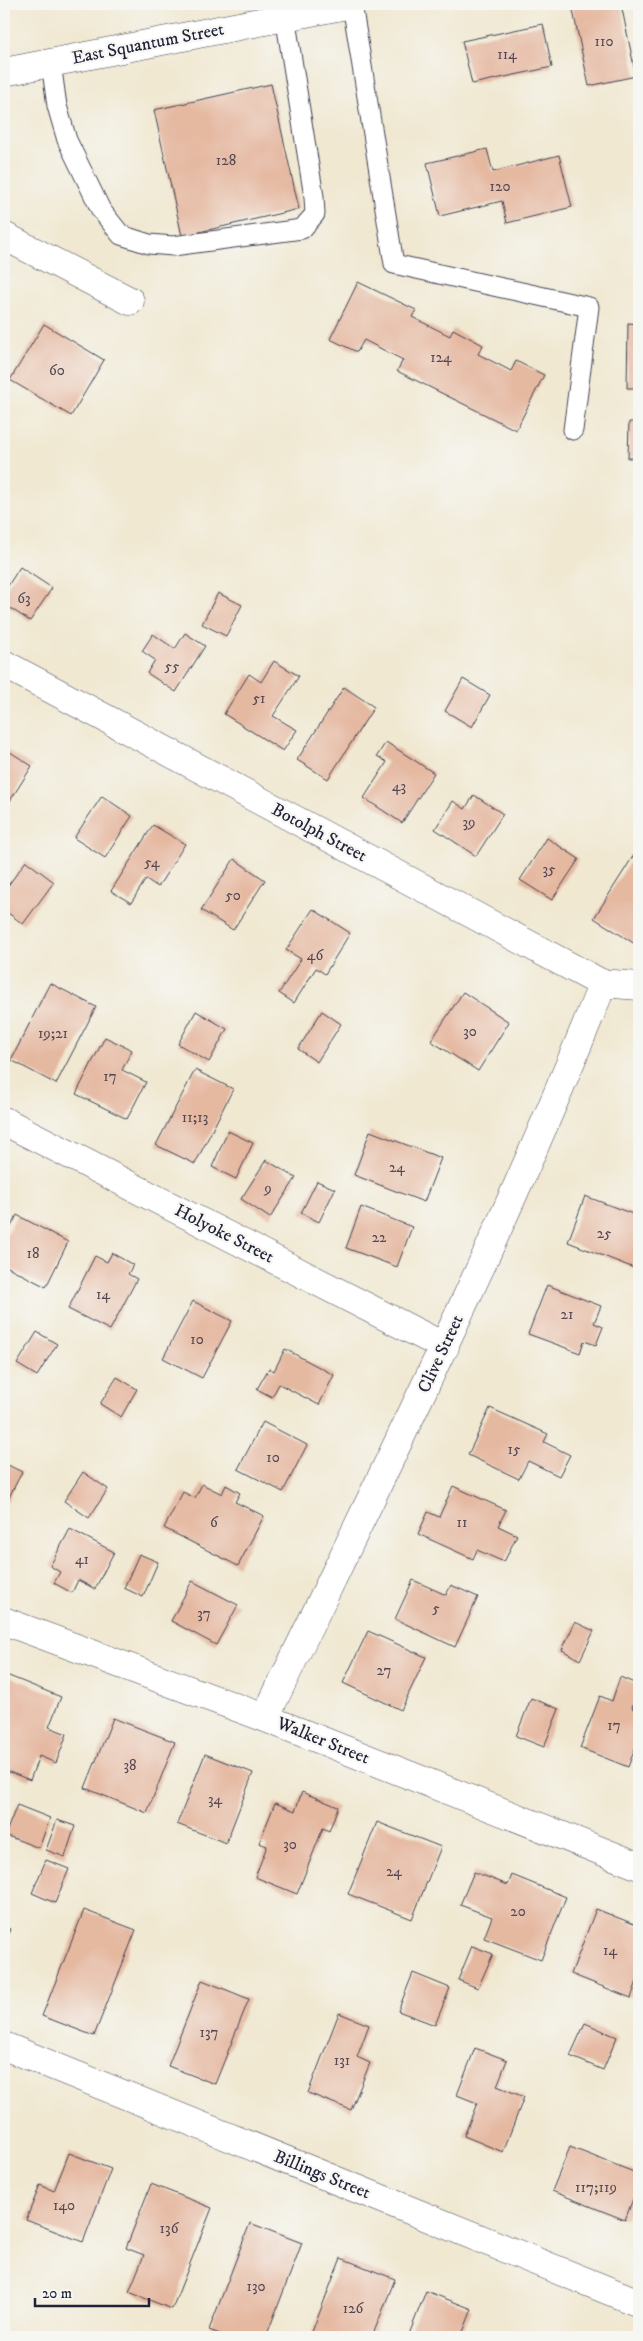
<svg xmlns="http://www.w3.org/2000/svg" width="643" height="2341" font-family="'IM FELL DW Pica',serif">
<rect width="100%" height="100%" fill="#f6f6f2"/>
<filter id="ink" filterUnits="userSpaceOnUse"><feTurbulence type="fractalNoise" baseFrequency=".02" numOctaves="2"/><feDisplacementMap in="SourceGraphic" scale="10" xChannelSelector="R" yChannelSelector="G"/><feConvolveMatrix kernelMatrix="1 2 1 2 8 2 1 2 1" color-interpolation-filters="sRGB"/></filter>
<filter id="wash" filterUnits="userSpaceOnUse"><feTurbulence type="fractalNoise" baseFrequency=".0096" numOctaves="4" result="noise"/><feDisplacementMap in="SourceGraphic" scale="20" xChannelSelector="R" yChannelSelector="G"/><feGaussianBlur stdDeviation="1.12" result="paint"/><feColorMatrix in="noise" values="0 0 0 0 0 0 0 0 0 0 0 0 0 0 0 0 0 1.4 0 .05"/><feComposite in="paint" operator="in"/></filter>
<g filter="url(#wash)">
<rect width="100%" height="100%" fill="#f0e8d1"/>
<g id="blocks">
<path fill="#e5b8a0" d="M583,4H621L636,76L589,86L572,6Z
M543,24L552,67L472,84L462,41Z
M271,84L299,209L182,236L154,110Z
M487,149L493,172L559,155L572,207L507,223L502,201L440,216L427,163Z
M358,282L416,310L412,317L450,336L453,329L483,345L478,354L511,371L516,361L544,375L516,430L397,371L403,360L364,340L357,352L330,339Z
M628,323L639,324V388H627Z
M44,324L104,360L71,416L10,380Z
M629,422H639V458H628Z
M20,567L52,588L30,621L4,604V592Z
M218,593L242,605L226,636L202,624Z
M185,633L205,646L176,692L147,673L155,660L142,651L153,634L175,649Z
M274,661L299,676L273,716L297,730L283,751L224,714L249,674L261,682Z
M463,679L490,695L472,727L445,711Z
M344,687L374,707L328,779L297,760Z
M386,742L434,773L402,823L364,798L387,762L377,756Z
M4,748L32,766L8,804L4,802Z
M474,795L503,814L476,856L435,829L453,801L465,809Z
M102,796L132,816L105,858L74,838Z
M153,825L185,844L158,887L146,879L131,903L111,891Z
M547,838L579,859L552,900L520,880Z
M639,847V894L636,898L639,900V937L635,944L594,918Z
M234,859L265,880L233,930L201,910Z
M26,861L54,882L23,924L4,910V891Z
M313,909L350,933L325,974L316,968L294,1003L279,993L301,959L286,950Z
M50,983L96,1007L56,1084L11,1060Z
M463,992L509,1022L478,1071L431,1041Z
M196,1011L227,1029L209,1062L178,1044Z
M322,1011L341,1024L317,1062L298,1049Z
M105,1037L132,1050L122,1070L146,1082L127,1119L76,1094Z
M195,1070L233,1089L195,1164L156,1145Z
M228,1131L253,1143L236,1179L212,1167Z
M370,1131L441,1158L424,1202L354,1175Z
M266,1160L296,1178L270,1218L241,1199Z
M317,1181L335,1189L319,1222L301,1213Z
M585,1196L638,1216L633,1232L639,1234V1255L634,1268L568,1242Z
M361,1207L412,1227L397,1267L346,1248Z
M17,1215L68,1242L46,1287L4,1265V1240Z
M112,1253L133,1265L128,1274L137,1279L110,1330L68,1309L95,1256L107,1262Z
M547,1285L601,1306L594,1323L603,1327L596,1345L584,1341L580,1353L528,1334Z
M193,1301L232,1321L202,1378L163,1358Z
M37,1332L57,1344L37,1376L17,1364Z
M285,1349L334,1375L319,1405L279,1384L272,1397L257,1389L269,1368L274,1371Z
M117,1377L137,1389L121,1417L100,1404Z
M490,1408L548,1434L544,1442L570,1455L559,1476L528,1461L519,1479L468,1455Z
M263,1422L307,1445L283,1492L238,1469Z
M4,1463L22,1472L4,1507Z
M83,1472L108,1489L89,1518L64,1501Z
M202,1484L222,1494L226,1485L240,1493L235,1502L264,1516L238,1566L164,1528L183,1492L195,1498Z
M453,1486L506,1510L498,1526L517,1535L504,1562L477,1550L473,1559L418,1534L428,1512L439,1517Z
M70,1529L114,1552L95,1589L78,1580L72,1593L54,1583L60,1572L50,1566Z
M139,1554L158,1562L143,1597L124,1588Z
M413,1580L446,1595L451,1585L478,1597L455,1647L395,1619Z
M192,1581L238,1605L216,1645L171,1621Z
M575,1622L594,1631L580,1660L562,1650Z
M368,1631L426,1657L401,1710L343,1683Z
M4,1674L61,1697L49,1727L67,1734L56,1763L39,1756L30,1780L4,1770Z
M620,1677L639,1685L632,1708L639,1711V1738L628,1767L580,1748L600,1696L612,1701Z
M531,1698L559,1709L544,1747L516,1736Z
M113,1718L175,1742L147,1813L85,1788Z
M205,1754L253,1773L226,1843L177,1824Z
M302,1792L338,1807L329,1831L323,1828L297,1894L255,1877L267,1846L259,1843L275,1803L295,1811Z
M17,1805L50,1818L39,1848L5,1835Z
M57,1820L75,1826L65,1857L46,1850Z
M377,1822L441,1847L412,1919L348,1894Z
M46,1860L69,1869L55,1903L32,1893Z
M474,1872L508,1885L512,1875L566,1897L541,1960L484,1938L492,1917L460,1905Z
M596,1909L639,1926V1976L631,1998L571,1974Z
M84,1910L136,1930L94,2036L42,2016Z
M4,1927L10,1929L4,1946Z
M472,1946L493,1954L478,1988L458,1980Z
M413,1973L450,1988L435,2025L398,2011Z
M202,1980L249,1999L215,2084L168,2066Z
M339,2013L369,2025L357,2057L370,2063L351,2110L308,2093Z
M585,2023L617,2037L603,2070L570,2056Z
M475,2048L507,2060L497,2086L524,2097L503,2152L464,2136L477,2103L457,2095Z
M570,2147L639,2174V2183L625,2220L552,2191Z
M69,2153L111,2169L83,2242L26,2220L40,2185L54,2191Z
M151,2184L212,2208L172,2309L129,2292L144,2255L126,2248Z
M250,2223L302,2243L266,2337H228L209,2330Z
M341,2258L395,2279L372,2337H310Z
M426,2291L472,2309L461,2337H408Z"/>
</g>
</g>
<g filter="url(#ink)">
<use href="#blocks" fill-opacity="0" stroke="#414052" stroke-width="1"/>
<g fill="none" stroke-linecap="round" stroke-linejoin="round">
<defs>
<path id="service" d="M352,4L394,264L589,307L573,430
M51,63L57,106L67,140L101,210L121,235L149,244L173,246L302,229L315,214L314,197L285,16"/>
<path id="minor" d="M4,236L130,301
M4,664L601,983L639,986
M4,1121L445,1347
M4,1621L265,1718L639,1866
M265,1718C382,1475 503,1234 603,983
M4,2046L639,2303"/>
<path id="secondary" d="M4,72L352,4"/>
</defs>
<use href="#service" stroke="#414052" stroke-width="21"/>
<use href="#minor" stroke="#414052" stroke-width="29"/>
<use href="#secondary" stroke="#414052" stroke-width="29"/>
<use href="#service" stroke="#fff" stroke-width="19"/>
<use href="#minor" stroke="#fff" stroke-width="28"/>
<use href="#secondary" stroke="#fff" stroke-width="28"/>
</g>
</g>
<g text-anchor="middle" dominant-baseline="central" stroke-width="4.5" stroke-linejoin="round" paint-order="stroke">
<g font-size="15" fill="#534854">
<text x="604" y="41">110</text>
<text x="507" y="54">114</text>
<text x="226" y="160">128</text>
<text x="500" y="186">120</text>
<text x="441" y="357">124</text>
<text x="57" y="370">60</text>
<text x="24" y="598">63</text>
<text x="172" y="666">55</text>
<text x="259" y="698">51</text>
<text x="399" y="786">43</text>
<text x="469" y="822">39</text>
<text x="152" y="862">54</text>
<text x="549" y="869">35</text>
<text x="233" y="895">50</text>
<text x="315" y="955">46</text>
<text x="470" y="1031">30</text>
<text x="53" y="1033">19;21</text>
<text x="110" y="1076">17</text>
<text x="195" y="1117">11;13</text>
<text x="397" y="1167">24</text>
<text x="268" y="1188">9</text>
<text x="604" y="1233">25</text>
<text x="379" y="1237">22</text>
<text x="33" y="1253">18</text>
<text x="103" y="1294">14</text>
<text x="567" y="1314">21</text>
<text x="197" y="1339">10</text>
<text x="514" y="1449">15</text>
<text x="273" y="1457">10</text>
<text x="214" y="1522">6</text>
<text x="462" y="1522">11</text>
<text x="82" y="1559">41</text>
<text x="436" y="1608">5</text>
<text x="204" y="1613">37</text>
<text x="384" y="1670">27</text>
<text x="614" y="1725">17</text>
<text x="130" y="1765">38</text>
<text x="215" y="1799">34</text>
<text x="290" y="1844">30</text>
<text x="394" y="1871">24</text>
<text x="518" y="1911">20</text>
<text x="610" y="1950">14</text>
<text x="209" y="2032">137</text>
<text x="342" y="2060">131</text>
<text x="596" y="2187">117;119</text>
<text x="64" y="2205">140</text>
<text x="169" y="2228">136</text>
<text x="256" y="2286">130</text>
<text x="353" y="2308">126</text>
</g>
<g font-size="18" fill="#22223b" stroke="#f6f6f2">
<text transform="translate(148 44) rotate(-11)">East Squantum Street</text>
<text transform="translate(319 833) rotate(28)">Botolph Street</text>
<text transform="translate(224 1234) rotate(27)">Holyoke Street</text>
<text transform="translate(441 1354) rotate(-65)">Clive Street</text>
<text transform="translate(323 1741) rotate(22)">Walker Street</text>
<text transform="translate(322 2175) rotate(22)">Billings Street</text>
</g>
</g>
<rect width="643" height="2341" fill="none" stroke="#f6f6f2" stroke-width="20"/>
<path d="M35 2298v8h114v-8" fill="none" stroke="#22223b" stroke-width="2.5"/>
<text x="42" y="2298" font-size="15" fill="#22223b" stroke="#f6f6f2" stroke-width="4" paint-order="stroke">20 m</text>
</svg>
